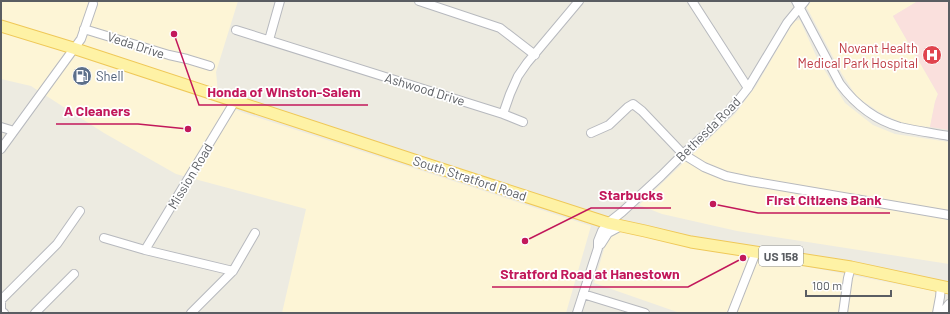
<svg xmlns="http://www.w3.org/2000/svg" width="950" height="314" font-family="Barlow,sans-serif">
<rect width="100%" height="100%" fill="#edebe1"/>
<path fill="#fdf5d6" d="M1,1H238L216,72L219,103L244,113L591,226L566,313H282L306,209L176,174L104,133L31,86L1,79Z
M812,1H918L893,16L938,94L935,102L930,127L906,125L879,112L857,97L842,74L806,6Z
M800,20L817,58L845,103L873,125L895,134L949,142V264L737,231L662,214L639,205L735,114L756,86L794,21Z
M610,229L934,291L949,306V313H680L594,283Z"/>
<path fill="#fae0dd" d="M918,1H949V130L930,127L935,102L938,94L893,16Z"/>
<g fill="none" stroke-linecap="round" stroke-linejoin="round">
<defs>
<path id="minor" d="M419,1L500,28L535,55
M692,1L748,88
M796,1L840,84C855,104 875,120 900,127C916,131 933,133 949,136
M84,29L169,55L187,59L210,66
M236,30L503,114L523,122
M269,40L280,1
M503,114L510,94L518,76L527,63L579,1
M1,127L14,131
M591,133L609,125L628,107L633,104L642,111L683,154L704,167L726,176L750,181L949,215
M1,149L81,39L93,4
M104,238L145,250L233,271
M601,244L608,233L621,226
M145,250L235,101
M583,294L645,313
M1,300L57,244L80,211
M1,300V311L4,313
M35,313L74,274
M191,313L233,271L255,233
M577,313L598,248V241L602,231L608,223L622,212L661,176L683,154L709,131L733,107L748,88L787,23L805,1
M732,313L756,252
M843,313L848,278L851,267
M937,313L940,297L941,286
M945,313L946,308L949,304"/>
<path id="major" d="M1,26L73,48L335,134L420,162L608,223L645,231L691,242L851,267L949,288"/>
</defs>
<use href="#minor" stroke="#b7b9be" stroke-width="10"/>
<use href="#major" stroke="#efc858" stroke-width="13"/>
<use href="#minor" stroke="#fff" stroke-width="8"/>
<use href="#major" stroke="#fef2a5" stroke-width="11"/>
</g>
<defs>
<symbol id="hospital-disc" viewBox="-11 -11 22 22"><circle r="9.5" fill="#e0444e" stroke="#fff"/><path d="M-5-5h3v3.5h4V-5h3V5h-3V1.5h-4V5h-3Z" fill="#fff"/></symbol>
<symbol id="fuel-disc" viewBox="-11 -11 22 22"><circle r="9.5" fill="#5c6f8a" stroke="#fff"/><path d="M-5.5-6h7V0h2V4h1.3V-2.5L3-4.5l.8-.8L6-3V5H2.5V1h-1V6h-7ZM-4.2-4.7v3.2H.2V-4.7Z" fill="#fff"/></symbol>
</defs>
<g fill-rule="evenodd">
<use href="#hospital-disc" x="921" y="44" width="22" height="22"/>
<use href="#fuel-disc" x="71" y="65" width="22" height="22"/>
</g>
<g text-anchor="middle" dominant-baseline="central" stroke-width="3.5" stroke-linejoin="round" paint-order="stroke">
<rect fill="#fff" stroke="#8c8e91" stroke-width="1" x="759" y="246" width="44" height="20" rx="3"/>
<g font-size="12" font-weight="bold" fill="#5a5d62">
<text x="781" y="256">US 158</text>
</g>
<g font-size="13" fill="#5a5d62" stroke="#fff">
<text transform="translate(136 45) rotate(18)">Veda Drive</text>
<text transform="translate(425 89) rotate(17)">Ashwood Drive</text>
<text transform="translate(708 129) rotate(-45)">Bethesda Road</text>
<text transform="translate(190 176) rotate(-59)">Mission Road</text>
<text transform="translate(470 178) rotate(18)">South Stratford Road</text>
</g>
<g font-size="13" fill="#be3a42" stroke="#fff" text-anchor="end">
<text x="918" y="48">Novant Health<tspan x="918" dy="15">Medical Park Hospital</tspan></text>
</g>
<g font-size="13" fill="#4e5e75" stroke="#fff" text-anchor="start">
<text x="96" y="76">Shell</text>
</g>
</g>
<path fill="none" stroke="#c2185b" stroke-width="1.5" d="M174 34L199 105H368M188 129L138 124H56M525 241L591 208H671M713 204L758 213H890M743 258L688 287H492"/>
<g fill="#c2185b" stroke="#fff" stroke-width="1.5">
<circle cx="174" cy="34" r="4"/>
<circle cx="188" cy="129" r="4"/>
<circle cx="525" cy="241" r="4"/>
<circle cx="713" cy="204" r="4"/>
<circle cx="743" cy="258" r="4"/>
</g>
<g font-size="14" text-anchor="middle" font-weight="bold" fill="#c2185b" stroke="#fff" stroke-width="3.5" stroke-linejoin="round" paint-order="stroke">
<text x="284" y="97">Honda of Winston-Salem</text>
<text x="97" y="116">A Cleaners</text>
<text x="631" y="200">Starbucks</text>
<text x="824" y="205">First Citizens Bank</text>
<text x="590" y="279">Stratford Road at Hanestown</text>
</g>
<rect width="950" height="314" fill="none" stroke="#5a5d62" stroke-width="4"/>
<path d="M806 290v6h85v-6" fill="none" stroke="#5a5d62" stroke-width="2"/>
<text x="812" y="290" font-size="12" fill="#5a5d62" stroke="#ffffff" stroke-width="3" paint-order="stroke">100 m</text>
</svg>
